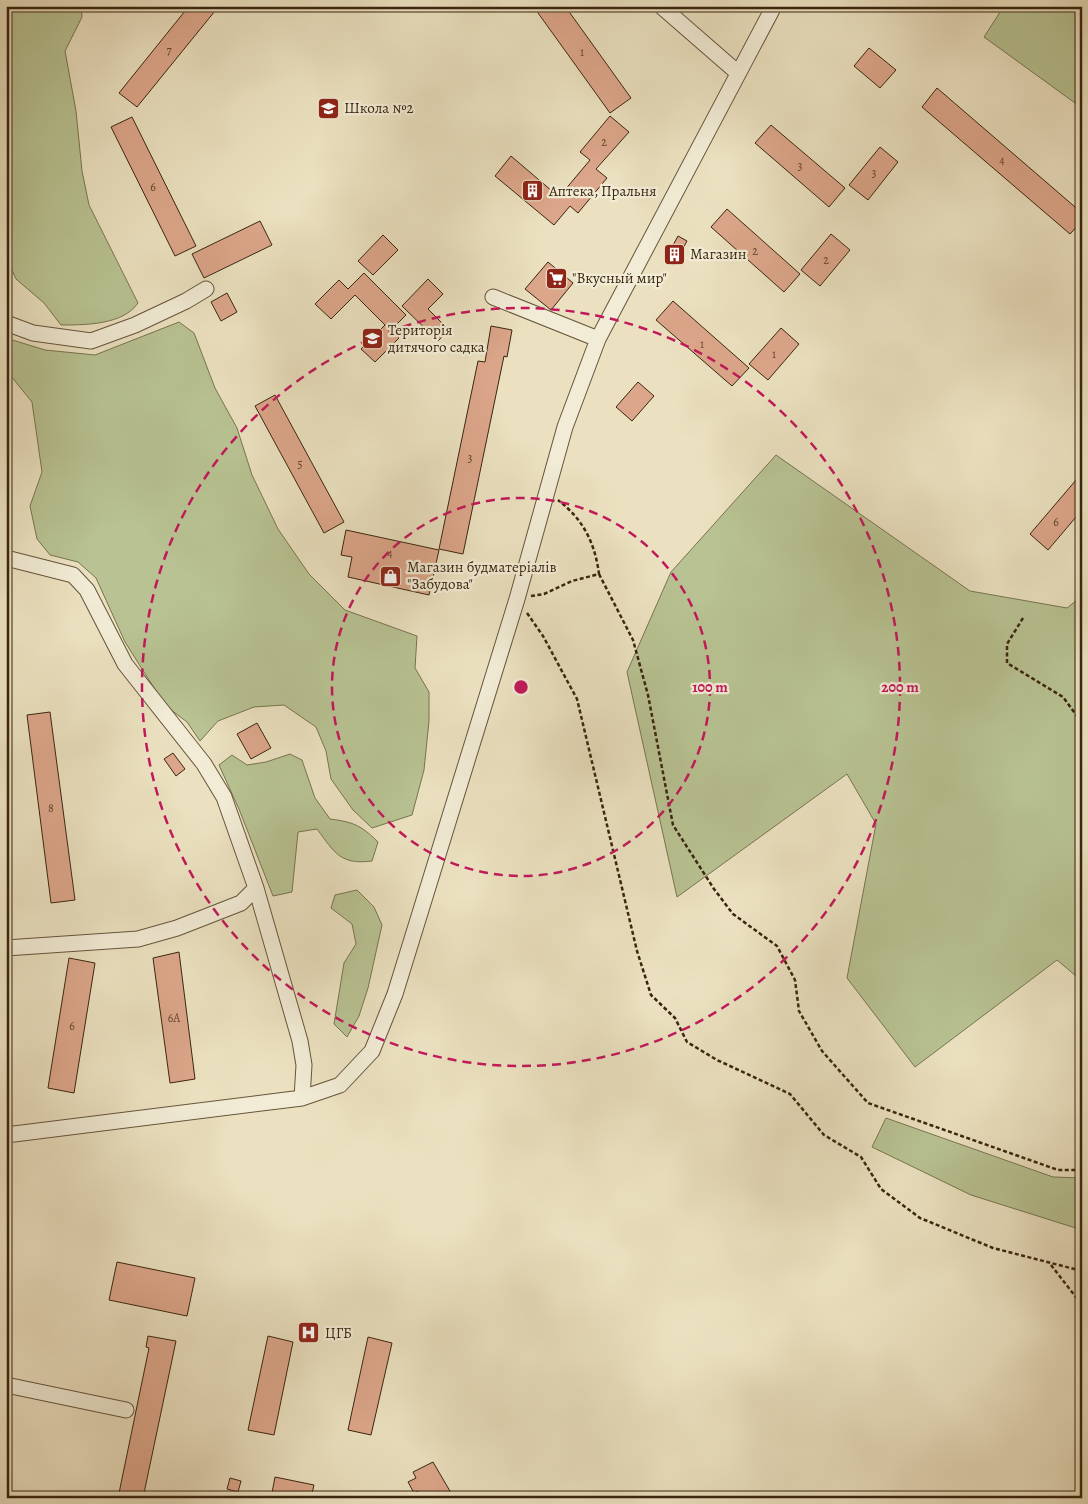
<svg xmlns="http://www.w3.org/2000/svg" width="1088" height="1504" font-family="Alegreya,serif">
<rect width="100%" height="100%" fill="#ebe1c0"/>
<filter id="stains"><feTurbulence type="fractalNoise" baseFrequency=".004" numOctaves="4"/><feColorMatrix values="0 0 0 0 .2 0 0 0 0 .09 0 0 0 0 .02 0 0 0 .5 -.17"/></filter>
<radialGradient id="worn" r=".72"><stop offset=".6" stop-color="#630" stop-opacity="0"/><stop offset="1" stop-color="#630" stop-opacity=".3"/></radialGradient>
<path fill="#b8c292" stroke="#787450" d="M6,6H81L82,17L65,51L76,111L82,171L89,205L138,303C123,325 85,325 61,325L44,303L16,279L6,257Z
M1004,6H1082V108L984,37Z
M179,322L194,333L215,388L237,428L252,475L278,529L309,574L345,610L417,636L415,668L429,692V721L424,770L412,815L372,828L353,810L331,779L326,751L316,727L284,705L254,707L218,721L200,741L187,722L166,706L149,680L125,642L96,578L78,562L50,555L37,539L30,506L42,472L32,402L6,370V338L45,350L95,355Z
M776,455L970,591L1067,608L1082,596V981L1057,960L915,1067L847,978L876,824L847,774L677,897L627,672L671,572Z
M290,754L302,760L315,798L330,819C353,822 361,825 378,842L372,861C340,865 335,853 317,829L298,832L292,892L273,896L239,809L219,765L232,755L247,765L266,762Z
M357,890L374,907L382,925L368,988L359,1016L347,1037L334,1024L344,963L356,944L352,924L331,908L335,895Z
M886,1118L1053,1177L1082,1178V1230L971,1195L872,1147Z"/>
<path fill="#dca68a" stroke="#39250f" d="M189,6H219L137,107L119,93Z
M533,6H565L631,98L610,113Z
M869,48L896,70L880,88L854,66Z
M937,88L1082,213V221L1070,234L922,107Z
M610,116L629,132L596,169L607,178L578,213L570,206L554,225L495,176L511,156L559,197L590,160L580,152Z
M132,117L196,246L175,256L111,127Z
M771,125L845,188L829,207L755,143Z
M880,147L898,162L868,200L849,185Z
M727,209L800,274L784,292L711,227Z
M260,221L272,245L204,278L192,254Z
M831,234L850,250L820,286L801,270Z
M383,235L398,250L373,275L358,261Z
M678,236L687,241L674,265L665,260Z
M548,262L573,283L551,310L525,289Z
M364,273L406,315L391,330L399,338L375,362L361,349L385,325L355,295L331,319L315,304L339,280L348,289Z
M428,279L443,294L428,309L449,330L438,341L402,306Z
M227,293L237,312L221,321L211,302Z
M673,301L749,368L732,386L656,320Z
M491,326L512,330L507,357L504,356L463,554L439,549L478,361L485,362Z
M781,328L799,344L768,380L749,364Z
M638,382L654,396L632,421L616,407Z
M275,395L344,522L324,533L255,406Z
M1082,473V510L1048,550L1030,534Z
M346,530L439,550L429,595L348,577L352,557L341,555Z
M50,712L75,900L51,903L27,715Z
M257,723L271,748L251,759L237,734Z
M173,753L185,769L176,776L164,759Z
M179,952L195,1079L170,1083L153,958Z
M69,958L95,963L74,1093L48,1088Z
M117,1262L195,1278L187,1316L109,1300Z
M148,1336L176,1341L143,1498H118L149,1348L146,1347Z
M268,1336L293,1342L274,1435L248,1430Z
M368,1337L392,1343L371,1435L348,1430Z
M433,1462L454,1498H422L418,1491L414,1493L408,1482L416,1478L413,1472Z
M275,1477L314,1485L311,1498H271Z
M230,1478L241,1481L238,1492L227,1489Z"/>
<g fill="none" stroke-linecap="round" stroke-linejoin="round">
<defs>
<path id="minor" d="M661,6L738,73
M493,297L598,339
M6,323L33,333L91,341L135,325L186,301L206,289
M6,558L73,575L87,590L125,664L204,764L224,797L256,888L300,1041L304,1065L302,1098
M6,948L138,939L177,928L241,903L256,888
M6,1135L302,1098L340,1085L372,1051L395,994L517,599L565,427L598,339L774,6
M6,1385L126,1410"/>
</defs>
<use href="#minor" stroke="#66543b" stroke-width="17"/>
<path stroke="#39250f" stroke-width="2.5" stroke-dasharray="4 2.5" stroke-linecap="butt" d="M599,574L633,640L648,695L673,825L714,889L733,914L777,946L795,980L799,1011L822,1051L868,1103L1058,1170H1082
M531,596L544,594L572,581L599,574C595,543 583,519 558,500
M527,613L543,636L577,699L637,951L651,995L675,1018L687,1042L717,1060L790,1094L824,1135L861,1157L881,1189L920,1218L993,1248L1082,1271
M1023,618L1007,644V663L1063,697L1082,723
M1051,1265L1082,1305"/>
<use href="#minor" stroke="#f2ecd6" stroke-width="15"/>
</g>
<g fill="none" stroke="#c2185b" stroke-width="2.5" stroke-dasharray="9 6">
<circle cx="521" cy="687" r="189"/>
<circle cx="521" cy="687" r="379"/>
</g>
<defs>
<symbol id="school-square" viewBox="-11 -11 22 22"><rect x="-9" y="-9" width="18" height="18" rx="4" fill="#8f2418" stroke="#f2ecd6"/><path d="M0-5L7-2L0 1L-7-2ZM-4 1L0 2.5L4 1V4Q0 6-4 4Z" fill="#fff"/></symbol>
<symbol id="building-square" viewBox="-11 -11 22 22"><rect x="-9" y="-9" width="18" height="18" rx="4" fill="#8f2418" stroke="#f2ecd6"/><path d="M-4-6H4V6H1V3H-1V6H-4ZM-2.5-4.3h1.7v1.8h-1.7ZM.8-4.3h1.7v1.8H.8ZM-2.5-1h1.7V.8h-1.7ZM.8-1h1.7V.8H.8Z" fill="#fff"/></symbol>
<symbol id="supermarket-square" viewBox="-11 -11 22 22"><rect x="-9" y="-9" width="18" height="18" rx="4" fill="#8f2418" stroke="#f2ecd6"/><path d="M-6-5.5h2.5l.6 2H6L4.5 2H-2.5L-4.4-4H-6ZM-1.5 3.2a1.3 1.3 0 1 0 .1 0ZM3 3.2a1.3 1.3 0 1 0 .1 0Z" fill="#fff"/></symbol>
<symbol id="shop-square" viewBox="-11 -11 22 22"><rect x="-9" y="-9" width="18" height="18" rx="4" fill="#8f2418" stroke="#f2ecd6"/><path d="M-5-2.5h2.3a2.7 3.5 0 0 1 5.4 0H5L5.5 6h-11ZM-1.5-2.5h3a1.5 2.3 0 0 0-3 0Z" fill="#fff"/></symbol>
<symbol id="hospital-square" viewBox="-11 -11 22 22"><rect x="-9" y="-9" width="18" height="18" rx="4" fill="#8f2418" stroke="#f2ecd6"/><path d="M-5-5h3v3.5h4V-5h3V5h-3V1.5h-4V5h-3Z" fill="#fff"/></symbol>
</defs>
<g fill-rule="evenodd">
<use href="#school-square" x="316" y="96" width="25" height="25"/>
<use href="#building-square" x="520" y="178" width="25" height="25"/>
<use href="#building-square" x="662" y="242" width="25" height="25"/>
<use href="#supermarket-square" x="544" y="266" width="25" height="25"/>
<use href="#school-square" x="360" y="326" width="25" height="25"/>
<use href="#shop-square" x="378" y="564" width="25" height="25"/>
<use href="#hospital-square" x="296" y="1320" width="25" height="25"/>
</g>
<g text-anchor="middle" dominant-baseline="central" stroke-width="4.5" stroke-linejoin="round" paint-order="stroke">
<g font-size="12" fill="#62452e">
<text x="169" y="50">7</text>
<text x="582" y="52">1</text>
<text x="604" y="142">2</text>
<text x="1002" y="160">4</text>
<text x="800" y="166">3</text>
<text x="874" y="173">3</text>
<text x="153" y="187">6</text>
<text x="755" y="251">2</text>
<text x="826" y="260">2</text>
<text x="702" y="344">1</text>
<text x="774" y="354">1</text>
<text x="470" y="458">3</text>
<text x="300" y="464">5</text>
<text x="1056" y="522">6</text>
<text x="390" y="553">4</text>
<text x="51" y="808">8</text>
<text x="174" y="1018">6А</text>
<text x="72" y="1026">6</text>
</g>
<g font-size="15" fill="#39250f" stroke="#f2ecd6" text-anchor="start">
<text x="344" y="108">Школа №2</text>
<text x="549" y="191">Аптека, Пральня</text>
<text x="690" y="254">Магазин</text>
<text x="572" y="278">"Вкусный мир"</text>
<text x="388" y="330">Територія<tspan x="388" dy="17">дитячого садка</tspan></text>
<text x="407" y="567">Магазин будматеріалів<tspan x="407" dy="17">"Забудова"</tspan></text>
<text x="325" y="1333">ЦГБ</text>
</g>
</g>
<circle cx="521" cy="687" r="8" fill="#c2185b" stroke="#f2ecd6" stroke-width="2.5"/>
<g font-size="15" text-anchor="middle" font-weight="bold" fill="#c2185b" stroke="#f2ecd6" stroke-width="4.5" stroke-linejoin="round" paint-order="stroke">
<text x="710" y="692">100 m</text>
<text x="900" y="692">200 m</text>
</g>
<rect width="1088" height="1504" fill="none" stroke="#ebe1c0" stroke-width="25"/>
<rect x="8" y="8" width="1073" height="1489" fill="none" stroke="#39250f" stroke-width="2.5"/>
<rect x="12" y="12" width="1063" height="1479" fill="none" stroke="#39250f"/>
<rect width="100%" height="100%" filter="url(#stains)"/>
<rect width="100%" height="100%" fill="url(#worn)"/>
</svg>
